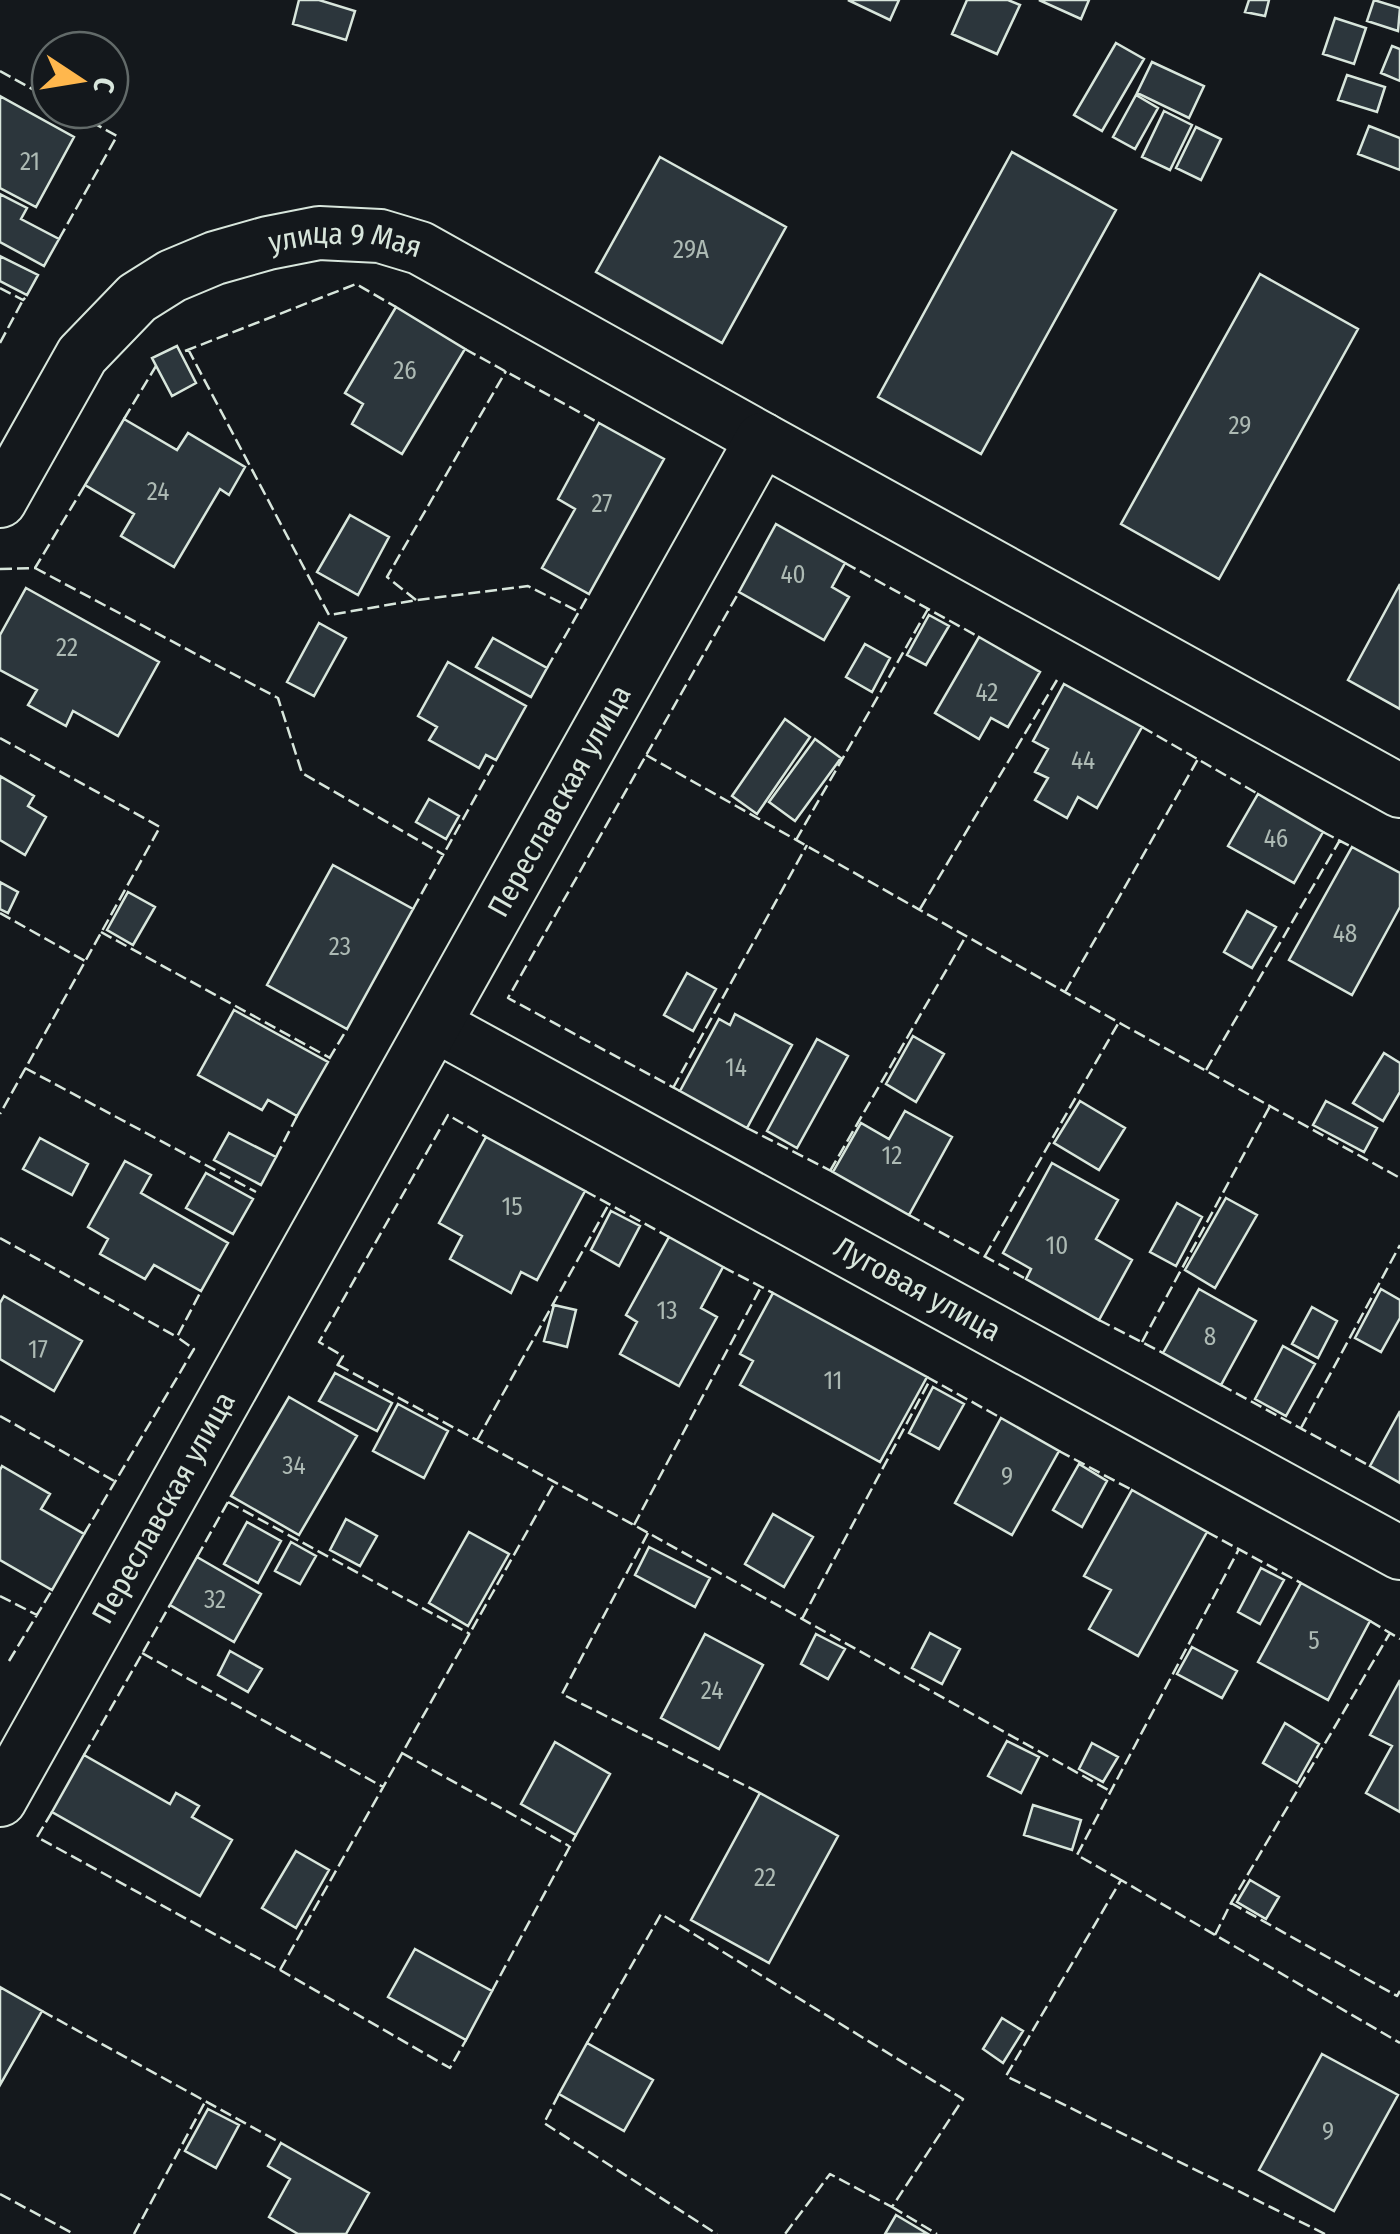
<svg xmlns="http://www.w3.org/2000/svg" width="1400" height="2234" font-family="'Fira Sans Condensed',sans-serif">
<rect width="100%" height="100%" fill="#14181c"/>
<path fill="#2c363c" stroke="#d8e6dc" stroke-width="2.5" d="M299,0H319L355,11L346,40L293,24Z
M848,0H899L890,20Z
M967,0H1008L1020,5L997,54L952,34Z
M1039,0H1089L1081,19Z
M1249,0H1269L1265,16L1245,12Z
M1374,0L1400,8L1398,31L1367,21Z
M1335,18L1366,28L1354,64L1323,54Z
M1116,43L1144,59L1102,131L1074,115Z
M1392,46L1400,49V81L1381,73Z
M1152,62L1204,86L1189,118L1137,93Z
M1347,75L1385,87L1377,112L1338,100Z
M1136,95L1158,108L1135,149L1113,137Z
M0,96L74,137L36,207L0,188Z
M1164,111L1192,125L1170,170L1142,157Z
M1369,126L1400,138V170L1358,154Z
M1196,127L1221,139L1201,180L1176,168Z
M1012,152L1116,210L981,454L878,397Z
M660,157L786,227L722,343L596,272Z
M0,194L27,208L21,219L59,239L44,266L0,242Z
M0,256L38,275L27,295L0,281Z
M1260,274L1358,329L1219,579L1121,524Z
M396,307L465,349L402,454L352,424L363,404L345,393Z
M177,346L196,383L172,396L152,358Z
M124,419L177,450L188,433L245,467L229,495L220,489L174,567L121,536L134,514L85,485Z
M599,423L664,459L589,594L542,568L575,509L558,499Z
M350,515L389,537L358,595L317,572Z
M776,524L845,563L832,587L849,597L824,640L739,592Z
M1400,584V709L1348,680Z
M26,588L159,662L118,736L73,711L66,726L28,705L37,690L0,670V635Z
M929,615L949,626L926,665L907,655Z
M319,623L346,638L314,696L287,682Z
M979,637L1040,672L1008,727L991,718L979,739L935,713Z
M493,638L547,668L531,697L476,667Z
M865,644L890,658L872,692L846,677Z
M448,662L526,706L496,760L486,755L479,768L429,740L437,727L418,716Z
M1064,684L1142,727L1097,808L1078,797L1067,818L1035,800L1048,778L1035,772L1048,749L1033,741Z
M785,719L810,737L757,814L732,796Z
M815,739L841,758L795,821L769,802Z
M0,776L34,796L28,806L46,817L25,855L0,840Z
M1258,794L1323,832L1294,883L1228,846Z
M429,799L459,816L446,839L416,822Z
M1352,847L1400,873V907L1352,995L1289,960Z
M333,865L413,909L347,1029L267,985Z
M0,882L18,892L8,913L0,909Z
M128,892L155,907L133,945L107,930Z
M1247,911L1276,927L1252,968L1224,952Z
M687,973L716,989L693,1031L664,1015Z
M234,1010L328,1062L297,1116L268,1100L262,1110L198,1075Z
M735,1014L792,1045L747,1128L680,1091L719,1019L730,1025Z
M913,1036L944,1054L916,1102L886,1084Z
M817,1039L848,1056L797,1148L767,1131Z
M1384,1053L1400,1063V1092L1383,1121L1353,1103Z
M1080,1101L1125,1128L1099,1170L1054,1143Z
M1326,1101L1377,1128L1364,1152L1313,1125Z
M905,1111L952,1137L909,1215L833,1172L861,1123L889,1139Z
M229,1133L276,1157L261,1185L214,1160Z
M486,1137L585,1191L537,1280L521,1272L511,1293L450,1259L462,1236L439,1223Z
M40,1138L88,1164L72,1195L23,1169Z
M125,1161L151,1175L141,1193L228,1243L201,1291L154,1265L145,1279L100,1254L108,1239L88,1227Z
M1052,1163L1118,1200L1096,1239L1132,1260L1099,1320L1026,1279L1031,1269L1003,1253Z
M206,1173L253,1199L233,1234L186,1208Z
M1226,1198L1257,1215L1215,1288L1185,1270Z
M1177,1203L1202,1217L1176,1266L1150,1252Z
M611,1211L640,1226L619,1266L591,1250Z
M669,1237L723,1267L701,1308L717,1317L679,1386L620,1354L637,1322L626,1315Z
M1199,1289L1256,1321L1221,1385L1163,1353Z
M1381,1289L1400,1300V1318L1381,1352L1355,1338Z
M773,1293L927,1377L880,1462L740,1385L753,1361L740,1354Z
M4,1296L82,1341L54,1391L0,1359V1303Z
M554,1305L576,1310L567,1347L544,1341Z
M1312,1307L1337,1321L1318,1358L1292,1344Z
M1283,1346L1315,1364L1286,1416L1255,1399Z
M335,1373L392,1403L377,1431L319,1401Z
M933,1387L964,1404L939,1449L909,1433Z
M289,1397L357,1436L299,1535L231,1496Z
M398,1404L448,1431L424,1478L373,1451Z
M1400,1411V1483L1370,1466Z
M1001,1418L1059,1451L1012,1535L955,1503Z
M1079,1464L1107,1481L1082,1527L1053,1510Z
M2,1466L50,1494L41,1509L84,1534L52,1590L0,1560V1470Z
M1132,1490L1207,1532L1138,1656L1089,1629L1111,1590L1084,1576Z
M773,1514L813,1537L784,1587L745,1564Z
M346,1519L377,1536L360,1566L330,1550Z
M247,1522L281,1541L258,1583L224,1564Z
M469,1532L509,1554L468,1626L429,1603Z
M291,1542L316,1556L300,1584L275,1571Z
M649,1547L710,1578L695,1607L635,1575Z
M197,1557L261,1594L234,1642L170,1605Z
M1261,1568L1284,1580L1260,1624L1238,1612Z
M1301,1583L1370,1621L1328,1700L1258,1662Z
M930,1633L960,1649L942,1684L912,1668Z
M705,1634L763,1665L719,1749L661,1718Z
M816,1634L845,1649L828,1679L801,1664Z
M1192,1647L1237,1671L1222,1698L1177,1674Z
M230,1651L262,1669L248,1692L218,1675Z
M1400,1680V1812L1366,1793L1392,1746L1370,1735Z
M1285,1723L1319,1744L1297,1783L1263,1763Z
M1007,1741L1039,1757L1021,1793L988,1776Z
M555,1742L610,1774L576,1835L521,1804Z
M1092,1743L1118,1757L1103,1782L1079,1769Z
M84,1755L170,1804L176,1793L199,1806L192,1817L232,1840L200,1896L52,1812Z
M760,1793L838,1836L769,1963L691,1920Z
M1033,1805L1081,1820L1072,1850L1024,1835Z
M296,1851L329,1870L296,1928L262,1908Z
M1250,1880L1279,1897L1266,1919L1237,1902Z
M415,1949L492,1991L466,2040L388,1997Z
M0,1987L42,2011L0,2085Z
M1002,2018L1023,2031L1003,2063L983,2049Z
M587,2043L653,2080L624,2131L559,2094Z
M1322,2054L1398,2095L1334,2211L1259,2170Z
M208,2109L239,2125L216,2168L185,2151Z
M281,2143L369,2193L346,2234H298L269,2217L290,2179L268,2166Z
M896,2215L928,2234H885Z"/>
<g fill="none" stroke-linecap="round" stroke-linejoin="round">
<defs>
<g id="minor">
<path id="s1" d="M0,501L82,355L137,298L172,276L215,258L268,243L319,233L380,236L420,248L762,439"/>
<path id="s2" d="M435,1025L1400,1553"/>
<path id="s3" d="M0,1800L762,439L1400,791"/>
</g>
</defs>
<use href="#minor" stroke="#d8e6dc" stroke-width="56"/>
<use href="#minor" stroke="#14181c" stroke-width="52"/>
<path stroke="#d8e6dc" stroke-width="2.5" stroke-dasharray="12 5" stroke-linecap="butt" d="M0,71L50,99
M59,239L117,136L70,110
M0,288L23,300L26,297
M0,343L23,300
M188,349L329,615L417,600L528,586L579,612
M465,349L599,423
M185,351L356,284L396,307
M124,419L156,366
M845,563L979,637
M35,568L278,698L302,773L444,855
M0,569L35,568L85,485
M416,600L387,577L506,371
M547,668L589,594
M1142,727L1258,794
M0,738L160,827L0,1114
M646,755L1125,1026L1400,1178
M1323,832L1352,847
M796,840L928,609
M413,909L496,760
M920,909L1057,680
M0,913L85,961
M101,932L330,1058
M1065,992L1198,759
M329,1059L347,1029
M25,1068L256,1192
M1206,1070L1340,840
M673,1088L807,845
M680,1091L508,998L739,592
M747,1128L833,1172
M276,1157L297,1116
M830,1171L966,936
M585,1191L669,1237
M909,1215L1026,1279
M0,1238L177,1337
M985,1256L1119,1022
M723,1267L773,1293
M1099,1320L1163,1353
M1142,1342L1270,1106
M338,1365L634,1525L1110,1791
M337,1366L343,1356L319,1342L448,1115L486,1137
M927,1377L1001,1418
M1221,1385L1370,1466
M0,1416L116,1482
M1301,1428L1400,1245
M477,1440L609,1204
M1059,1451L1132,1490
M228,1502L470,1634
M634,1525L761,1287
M1207,1532L1301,1583
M648,1533L562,1694L760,1793
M84,1534L194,1349L177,1337L201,1291
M197,1557L229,1500
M0,1596L37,1615
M802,1619L930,1380
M1370,1621L1400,1639
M142,1653L383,1787
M9,1661L52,1590
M402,1753L569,1846
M84,1755L170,1605
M52,1812L37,1837L280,1970L450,2068L466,2040
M1121,1880L1077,1855L1239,1549
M1231,1903L1397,1996L1400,1991
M1215,1935L1231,1903L1390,1633
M280,1970L555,1482
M492,1991L576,1835
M42,2011L281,2143
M587,2043L661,1914L963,2099L892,2207L830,2174L785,2234
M559,2094L544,2123L717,2234
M0,2194L74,2234
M892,2207L937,2234
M134,2234L205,2102
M1325,2234L1006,2076L1121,1880L1400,2043"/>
</g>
<g text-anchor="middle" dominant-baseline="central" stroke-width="8" stroke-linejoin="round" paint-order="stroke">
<g font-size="25" fill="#adbab4">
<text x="30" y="162">21</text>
<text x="691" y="250">29А</text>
<text x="405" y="371">26</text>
<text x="1240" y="426">29</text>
<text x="158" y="492">24</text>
<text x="602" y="504">27</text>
<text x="793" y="575">40</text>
<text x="67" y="648">22</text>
<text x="987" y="693">42</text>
<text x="1083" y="761">44</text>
<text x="1276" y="839">46</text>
<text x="1345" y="934">48</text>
<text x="340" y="947">23</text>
<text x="736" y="1068">14</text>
<text x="892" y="1156">12</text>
<text x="512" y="1207">15</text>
<text x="1057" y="1246">10</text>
<text x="667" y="1311">13</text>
<text x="1210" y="1337">8</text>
<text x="38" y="1350">17</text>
<text x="833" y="1381">11</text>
<text x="294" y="1466">34</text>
<text x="1007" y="1477">9</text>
<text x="215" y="1600">32</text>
<text x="1314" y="1641">5</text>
<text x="712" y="1691">24</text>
<text x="765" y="1878">22</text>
<text x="1328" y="2132">9</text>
</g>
<g font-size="30" fill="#d8e6dc" stroke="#14181c">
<text stroke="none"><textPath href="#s1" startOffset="468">улица 9 Мая</textPath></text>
<text stroke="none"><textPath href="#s3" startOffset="1145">Переславская улица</textPath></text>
<text stroke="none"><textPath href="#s2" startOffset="550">Луговая улица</textPath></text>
<text stroke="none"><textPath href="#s3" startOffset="335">Переславская улица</textPath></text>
</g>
</g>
<g transform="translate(80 80) rotate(102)"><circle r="48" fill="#14181c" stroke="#626a69" stroke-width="2.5"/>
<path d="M0-8L18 38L0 25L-18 38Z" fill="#ffb74d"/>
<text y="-15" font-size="28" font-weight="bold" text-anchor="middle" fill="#d8e6dc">С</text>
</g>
</svg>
